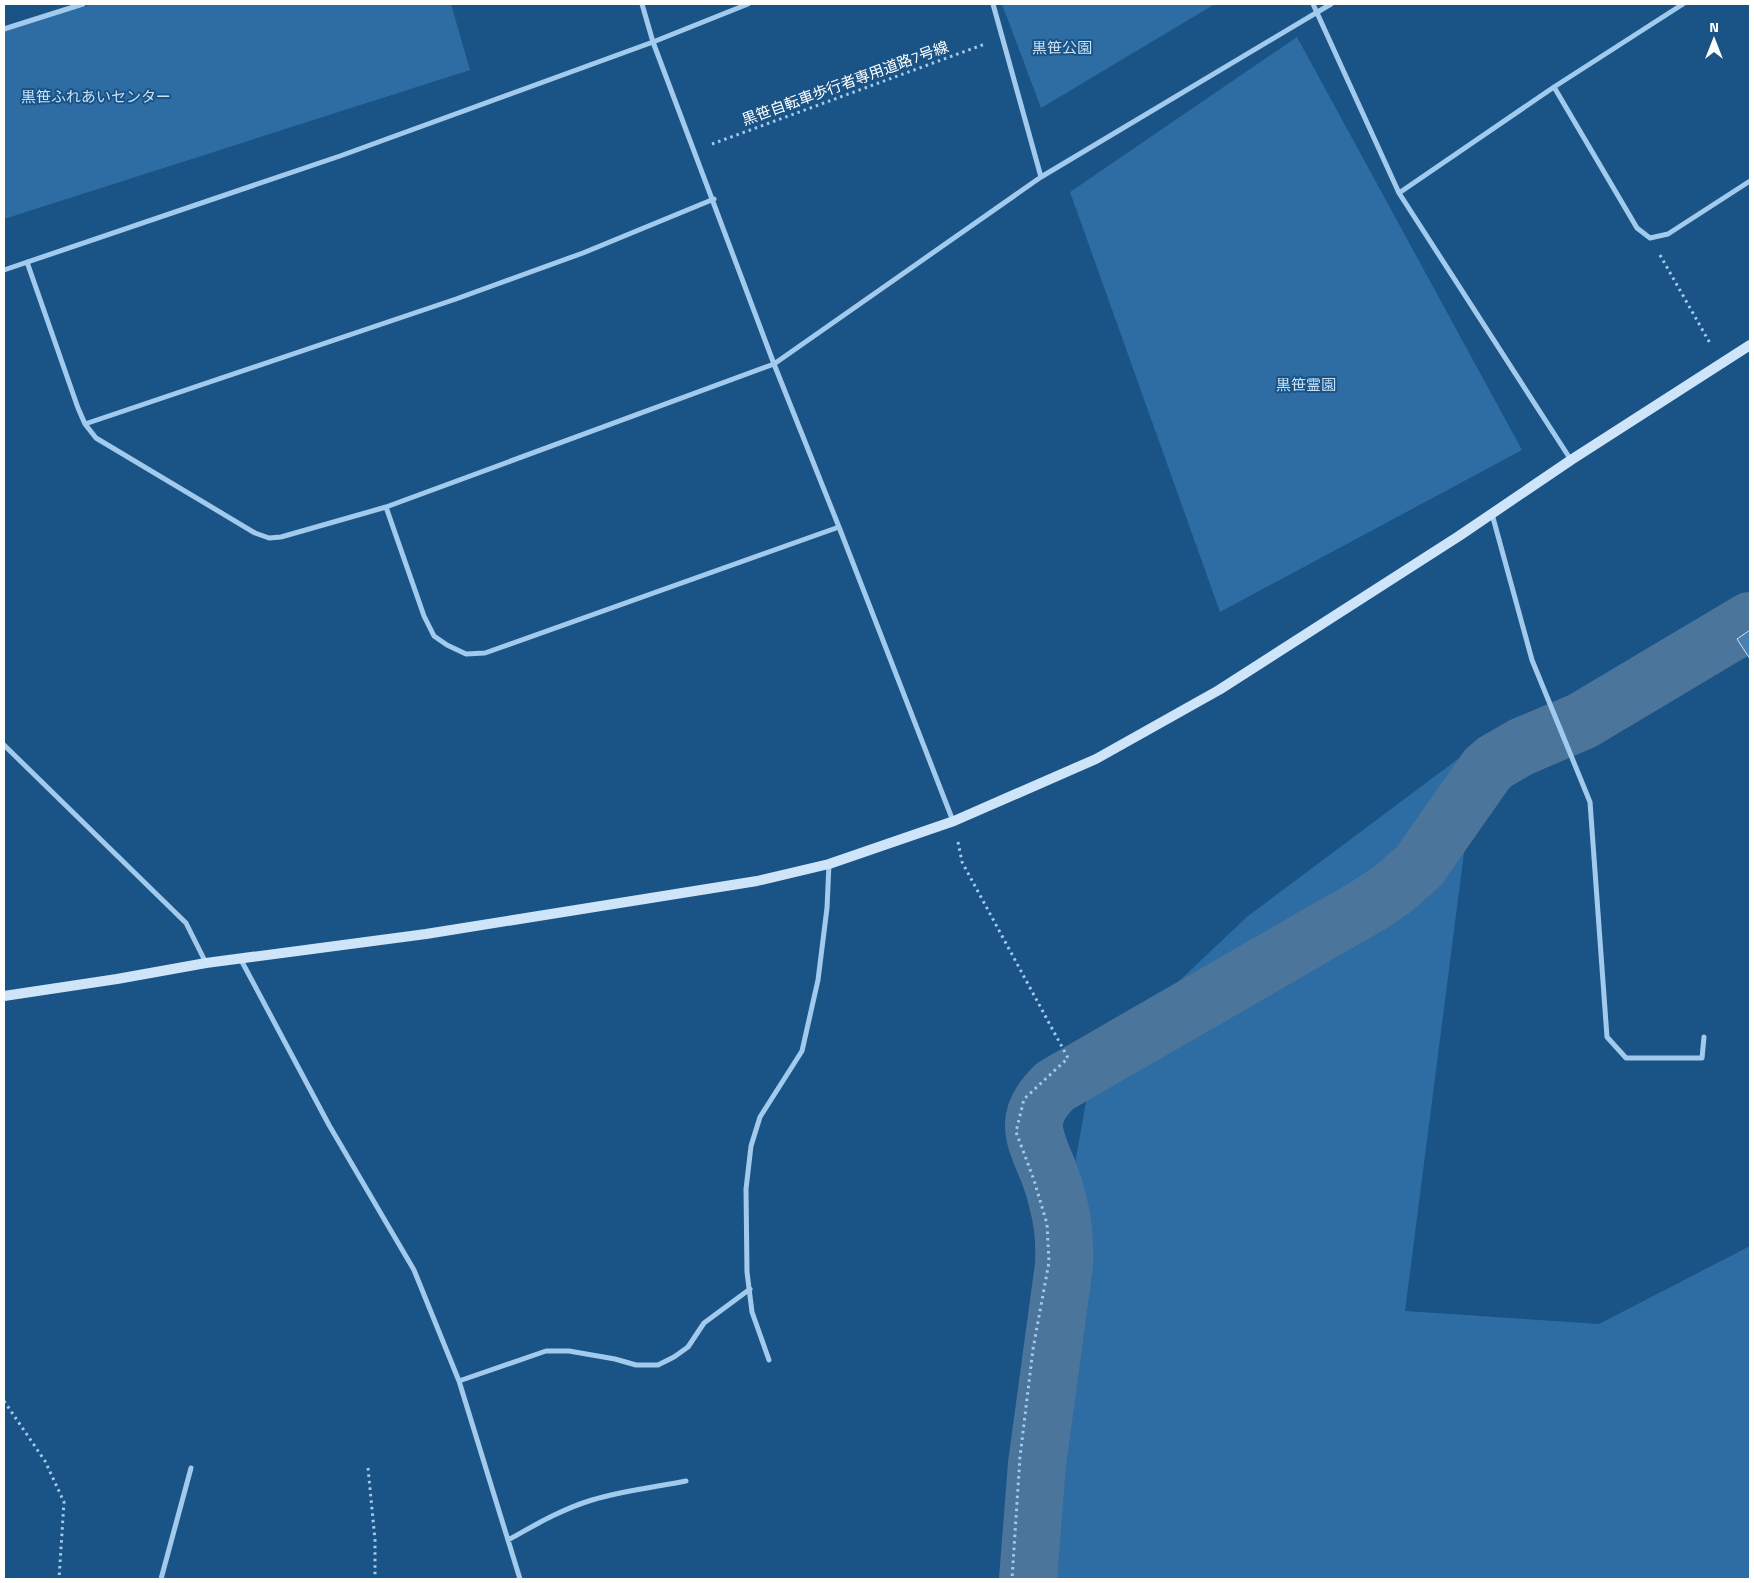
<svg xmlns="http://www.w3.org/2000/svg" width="1754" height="1583" font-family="'Titillium Web','Noto Sans JP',sans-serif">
<rect width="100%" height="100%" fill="#1a5386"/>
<path fill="#2d6da4" d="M92,4H451L470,70L4,219V31Z
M1002,4H1215L1041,108Z
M1297,37L1522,450L1220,612L1070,192Z
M1478,744L1405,1311L1599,1324L1750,1246V1579H1029L1034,1472L1055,1277L1093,1062L1248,916Z"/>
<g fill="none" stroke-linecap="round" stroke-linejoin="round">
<path stroke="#4c759b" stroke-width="58" d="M1028,1579L1037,1464L1064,1265C1065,1243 1064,1224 1058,1203C1056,1193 1053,1183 1049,1173C1034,1136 1022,1118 1055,1086L1369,905L1393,889L1419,866L1487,769L1495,762L1521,747L1582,721L1750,621"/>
</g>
<path fill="#4780b2" stroke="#c7e2f9" d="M1750,630V659L1737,639Z"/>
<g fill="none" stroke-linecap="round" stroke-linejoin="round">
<path stroke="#a2caec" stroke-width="3" stroke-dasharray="2.5 4" stroke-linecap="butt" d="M712,144L985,44
M1660,255L1711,345
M958,842L962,862L1068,1058L1024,1099L1016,1132L1034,1180L1047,1224L1049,1262L1033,1349L1020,1457L1012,1579
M4,1401L45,1461L64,1502L59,1579
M368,1468L375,1540V1579"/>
<path stroke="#a2caec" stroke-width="5" d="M642,4L653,42L774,364L839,527L953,821
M993,4L1041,177
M1313,4L1399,193L1571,460
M4,29L83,4
M1554,87L1637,228L1650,238L1668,234L1750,181
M1399,193L1554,87L1683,4
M27,262L78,408L85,424L96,438L255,533L269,538L281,537L386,507L774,364L1041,177L1331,4
M4,270L340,156L653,42L748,4
M85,424L456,299L583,253L714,199
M386,507L424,616L434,636L447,645L466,654L485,653L839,527
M1492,514L1532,660L1590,802L1607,1037L1626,1058H1702L1704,1037
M4,745L186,923L206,963
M240,958L329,1125L414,1270L459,1381L520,1579
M769,1360L752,1312L747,1272L746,1189L751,1146L760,1117L802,1051L818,980L827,908L829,864
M459,1381L546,1351H569L615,1359L636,1365H658L674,1357L688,1347L704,1323L750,1289
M508,1540C535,1525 562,1509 592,1500C622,1491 655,1487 686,1481
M161,1579L191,1468"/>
<path stroke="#cee4f9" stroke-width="10" d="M4,996L117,979L206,963L426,934L757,881L829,864L954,821L1096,759L1219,690L1459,536L1571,460L1750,345"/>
</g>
<g text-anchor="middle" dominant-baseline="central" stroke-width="4" stroke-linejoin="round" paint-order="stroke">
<g font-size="15" fill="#c7e2f9" stroke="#1a5386">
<text x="1062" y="47">黒笹公園</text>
<text x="96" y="96">黒笹ふれあいセンター</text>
<text x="1306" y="384">黒笹霊園</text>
</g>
<g font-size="15" fill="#fff" stroke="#1a5386">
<text transform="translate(845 83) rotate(-20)">黒笹自転車歩行者専用道路7号線</text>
</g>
</g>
<rect width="1754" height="1583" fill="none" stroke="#ffffff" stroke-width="10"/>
<g transform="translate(1714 40)" stroke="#1a5386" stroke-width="4" paint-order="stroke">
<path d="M0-4L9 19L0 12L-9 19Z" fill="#ffffff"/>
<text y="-8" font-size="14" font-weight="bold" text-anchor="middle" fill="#ffffff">N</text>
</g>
</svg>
